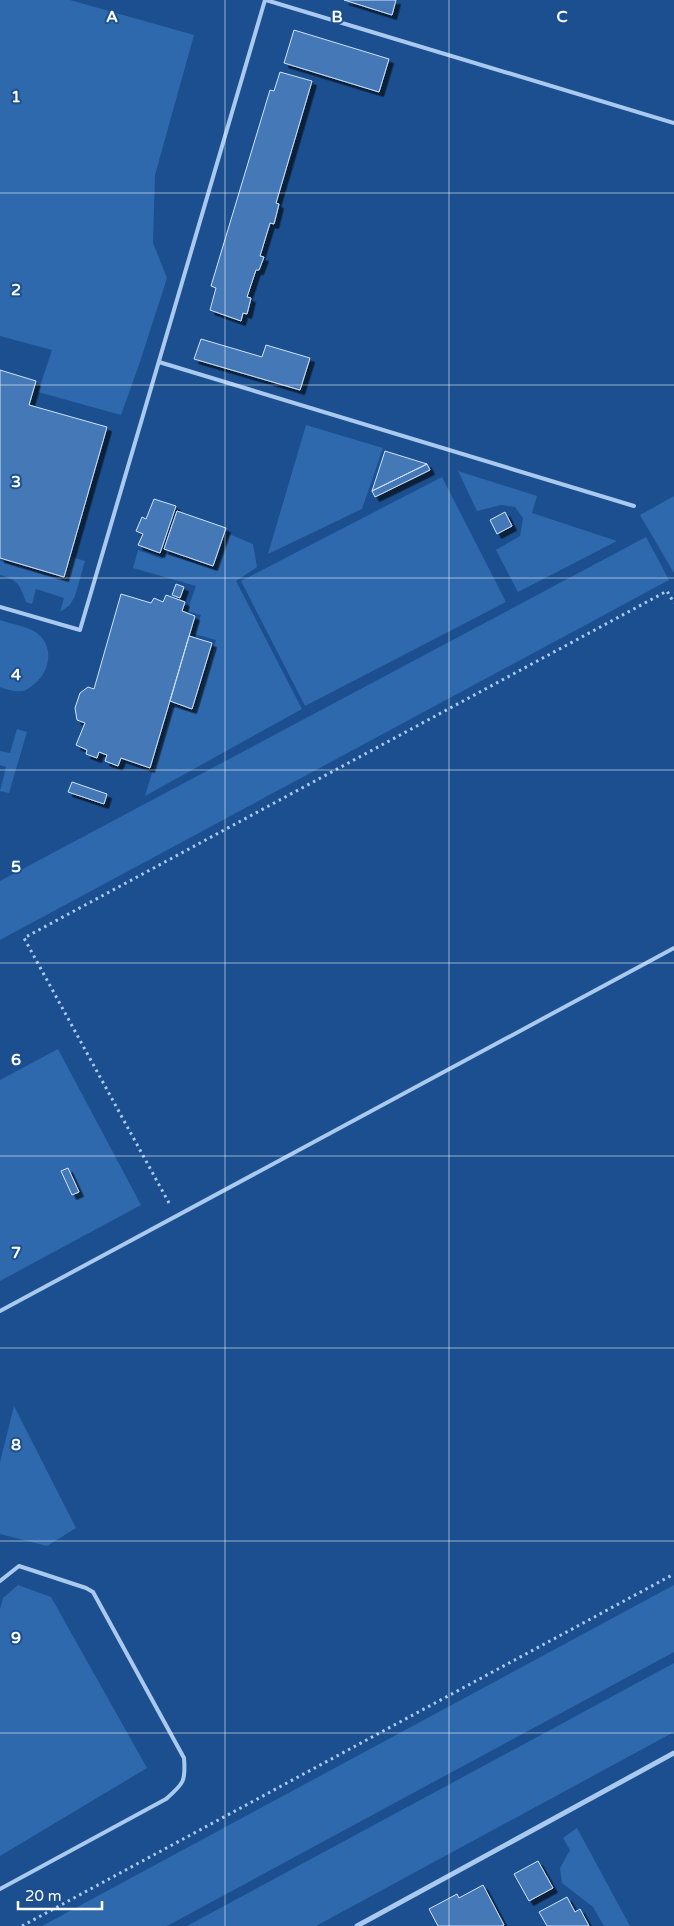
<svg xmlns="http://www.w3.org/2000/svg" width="674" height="1926" font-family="'Varela Round',sans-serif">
<defs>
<filter id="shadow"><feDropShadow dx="4.5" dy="4.5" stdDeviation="0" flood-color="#0009"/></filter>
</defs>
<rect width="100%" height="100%" fill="#1b4f8f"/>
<path fill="#2e69ad" d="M0,0H70L194,35L155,175L153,243L167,278L140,362L121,415L38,392L52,350L0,336Z
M306,425L383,448L362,509L268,554Z
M458,471L537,496L532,513L617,541L518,592L496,550L520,536L523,518L515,507L501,505L477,511Z
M442,477L506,602L305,706L241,581Z
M674,496V573L640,515Z
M229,534L253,544L257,567L236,581L302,709L145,796L172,707L194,713L216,640L194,634L201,615L187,611L196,586L133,568L138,550L162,559L165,554L216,570Z
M646,537L669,580L0,940V881Z
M72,557L85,561L75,596L70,605L60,612L64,598L36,589L32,604L26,602C20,585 18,580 0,575V561L64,580Z
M0,620C11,624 27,626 37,633C55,647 50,673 33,685C29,688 27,690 23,691C14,692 8,690 0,687Z
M17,729L27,732L9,793L0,791L6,767L0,765V751L10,753Z
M58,1049L141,1205L0,1281V1080Z
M14,1406L76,1528L47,1546L0,1534V1462Z
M18,1585L51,1597L147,1768L0,1856V1609L3,1598Z
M674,1585V1652L167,1926H42Z
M674,1663V1732L316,1926H187Z
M577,1828L630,1926H604L593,1907L562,1883L560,1868L570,1850L563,1838Z"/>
<path fill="#4478b7" stroke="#cfe3fa" filter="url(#shadow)" d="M344,0H396L392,15Z
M294,30L389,59L379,92L284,63Z
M280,72L312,81L276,203L279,204L274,224L270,223L260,256L264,257L259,270H256L247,297L251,298L247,314L243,313L241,321L210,310L216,288L211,286L270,90L274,91Z
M201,339L262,357L266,345L310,358L300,390L194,359Z
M0,370L36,381L29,405L107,427L64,577L0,558Z
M385,451L427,464L372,491Z
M427,464L430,470L375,497L372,491Z
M154,499L176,506L160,553L138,545L143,534L136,531L142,517L146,519Z
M177,511L226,528L213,566L164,549Z
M505,512L512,526L497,534L490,520Z
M176,584L184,587L180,598L172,595Z
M121,594L151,603L154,598L163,602L166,595L185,602L182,611L195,616L150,768L121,758L118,766L105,761L107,755L99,752L97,758L86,754L87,750L76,745L85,723L77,720L75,708L80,693L88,687L94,689Z
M189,636L212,643L192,709L170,701Z
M72,782L107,794L104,804L68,792Z
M68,1168L79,1192L72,1195L61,1171Z
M538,1861L553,1888L529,1901L514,1874Z
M483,1885L504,1925L501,1926H438L429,1909L457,1894L459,1898Z
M567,1897L575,1912L580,1909L589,1926H547L539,1912Z"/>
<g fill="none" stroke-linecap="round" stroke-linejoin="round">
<path stroke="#a9c9ee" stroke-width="3" stroke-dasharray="2.5 4" stroke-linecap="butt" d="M169,1203L24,938L667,591L674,603
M22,1926L674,1574"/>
<path stroke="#a9c9ee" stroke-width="4" d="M266,0L674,123
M159,362L634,506
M0,607L80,630L265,0
M0,1311L674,948
M0,1581L19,1566L86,1588L93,1592L184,1758C186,1782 183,1784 166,1799L0,1889"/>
<path stroke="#a9c9ee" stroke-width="5" d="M357,1926L674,1753"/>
</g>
<path fill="none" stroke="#fff" stroke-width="1" stroke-opacity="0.55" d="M225,0V1926M449,0V1926M0,193H674M0,385H674M0,578H674M0,770H674M0,963H674M0,1156H674M0,1348H674M0,1541H674M0,1733H674"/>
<g font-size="16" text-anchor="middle" font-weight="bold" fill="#fff" stroke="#1b4f8f" stroke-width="4" stroke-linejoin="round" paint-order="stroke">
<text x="112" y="22">A</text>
<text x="337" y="22">B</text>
<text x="562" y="22">C</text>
<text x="16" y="102">1</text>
<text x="16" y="295">2</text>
<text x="16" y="487">3</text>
<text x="16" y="680">4</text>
<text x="16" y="872">5</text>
<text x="16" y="1065">6</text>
<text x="16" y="1258">7</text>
<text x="16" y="1450">8</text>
<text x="16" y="1643">9</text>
</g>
<path d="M18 1901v8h84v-8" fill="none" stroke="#ffffff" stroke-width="2.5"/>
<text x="25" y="1901" font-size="15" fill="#ffffff" stroke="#1b4f8f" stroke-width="4" paint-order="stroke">20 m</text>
</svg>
